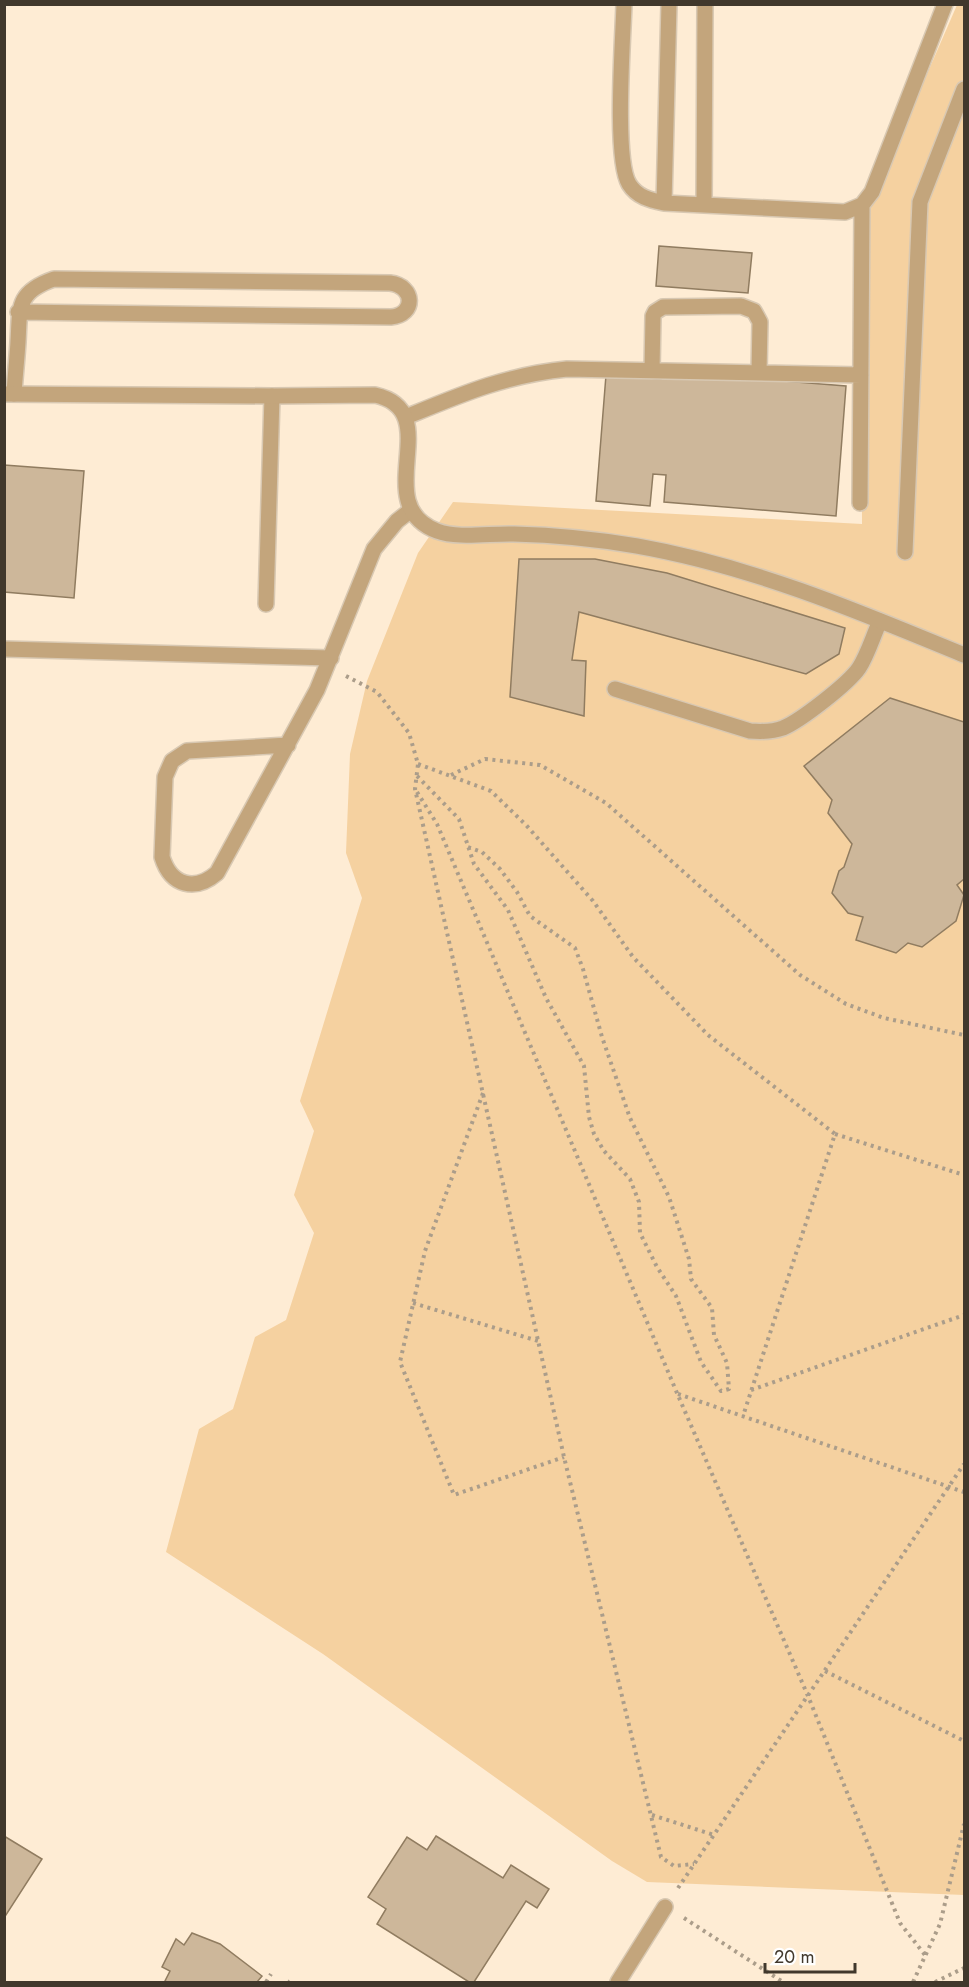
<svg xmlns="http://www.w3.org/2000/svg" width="969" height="1987" font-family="Jost,sans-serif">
<rect width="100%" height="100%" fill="#feecd4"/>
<path fill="#f5d1a0" d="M957,5H964V1895L647,1882L612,1861L323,1654L166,1552L199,1429L233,1409L255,1337L286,1320L314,1233L294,1195L314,1131L300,1101L362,898L346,853L350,754L367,681L418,553L453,502L862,524L861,226Z"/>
<path fill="#cdb79a" stroke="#907c60" stroke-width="1.5" d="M659,246L752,253L748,293L656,286Z
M662,371L846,386L836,516L664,502L666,475L653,474L650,506L596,501L606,375L661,379Z
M4,465L84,471L74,598L4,592Z
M519,559H595L667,573L845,628L839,654L806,674L579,612L572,660L586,661L584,716L510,697Z
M890,698L964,722V879L957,885L964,895L956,921L922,947L908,943L896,953L856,940L863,917L848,913L832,893L839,871L844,867L852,844L828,813L832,800L804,766Z
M4,1836L42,1859L4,1918Z
M436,1836L503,1878L511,1865L549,1889L537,1908L526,1901L474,1982H469L377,1924L386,1909L368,1897L407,1837L427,1850Z
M192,1933L220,1944L262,1976L257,1982H167L165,1981L170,1971L162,1967L176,1939L184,1945Z"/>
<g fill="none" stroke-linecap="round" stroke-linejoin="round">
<defs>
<path id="service" d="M624,4C623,39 614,159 629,184C637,197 650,200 664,203L845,212L862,205L872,192L945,4
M664,203L669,4
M704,205L705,4
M652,370L653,316L655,312L663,307L741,306L754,311L760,322L759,372
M14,394C15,376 17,359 18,342C20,308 16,292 54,279L390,283C415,286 416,315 391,317L18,312
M406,417C462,394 506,375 567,369L861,375
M860,503L862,205
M905,552L920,202L964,89
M266,604L272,396
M4,649L331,658
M615,689L750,731C762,732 772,732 783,728C800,721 848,684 859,668C868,654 873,636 880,621
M288,745L187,751L172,761L165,777L162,857C171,886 195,892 217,873L317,690L374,549L397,521L411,510
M618,1982L665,1907"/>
<path id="minor" d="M4,394L272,396L375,395C448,411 367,504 437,531C458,539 491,533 514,534C555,535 596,539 637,546C751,566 858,611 964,655"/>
</defs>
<use href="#service" stroke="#d8c8b2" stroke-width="18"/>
<use href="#minor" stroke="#d8c8b2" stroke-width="18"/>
<path stroke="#ab9d8a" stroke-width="4" stroke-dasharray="3 4.5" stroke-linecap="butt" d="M346,676L377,692L409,733L418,764L415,789L564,1457L661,1857L674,1866L694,1864
M418,764L491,791L526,825L593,901L633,957L708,1035L835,1134L743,1416
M451,775L485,759L540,765L606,803L800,975L846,1004L884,1018L964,1035
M417,776L459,819L474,864L508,910L546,998L584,1066L589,1117L594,1134L604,1151L630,1179L639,1202L640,1233L657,1267L676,1296L701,1362L721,1391L729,1389L727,1363L714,1335L712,1308L691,1279L689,1259L669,1197L630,1118L602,1037L583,969L575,948L530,916L517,892L500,869L482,852L468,847
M417,792L437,824L677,1393L808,1696L900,1923L925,1955
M483,1093L425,1251L400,1362L454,1495L564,1457
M835,1134L964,1175
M413,1303L538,1341
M751,1390L964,1315
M678,1394L964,1492
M825,1671L964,1741
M652,1815L714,1835
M678,1888L964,1464
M684,1918L783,1982
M266,1982L271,1974
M289,1982L290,1981
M913,1982L940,1924L964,1824
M935,1982L964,1968"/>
<use href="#service" stroke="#c3a57c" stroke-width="15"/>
<use href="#minor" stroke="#c3a57c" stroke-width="15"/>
</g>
<rect width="969" height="1987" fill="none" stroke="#41382c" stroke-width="12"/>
<path d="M765 1963v9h90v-9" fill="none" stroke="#41382c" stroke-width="3"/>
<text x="774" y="1963" font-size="18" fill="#41382c" stroke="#ffffff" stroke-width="4.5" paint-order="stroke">20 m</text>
</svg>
